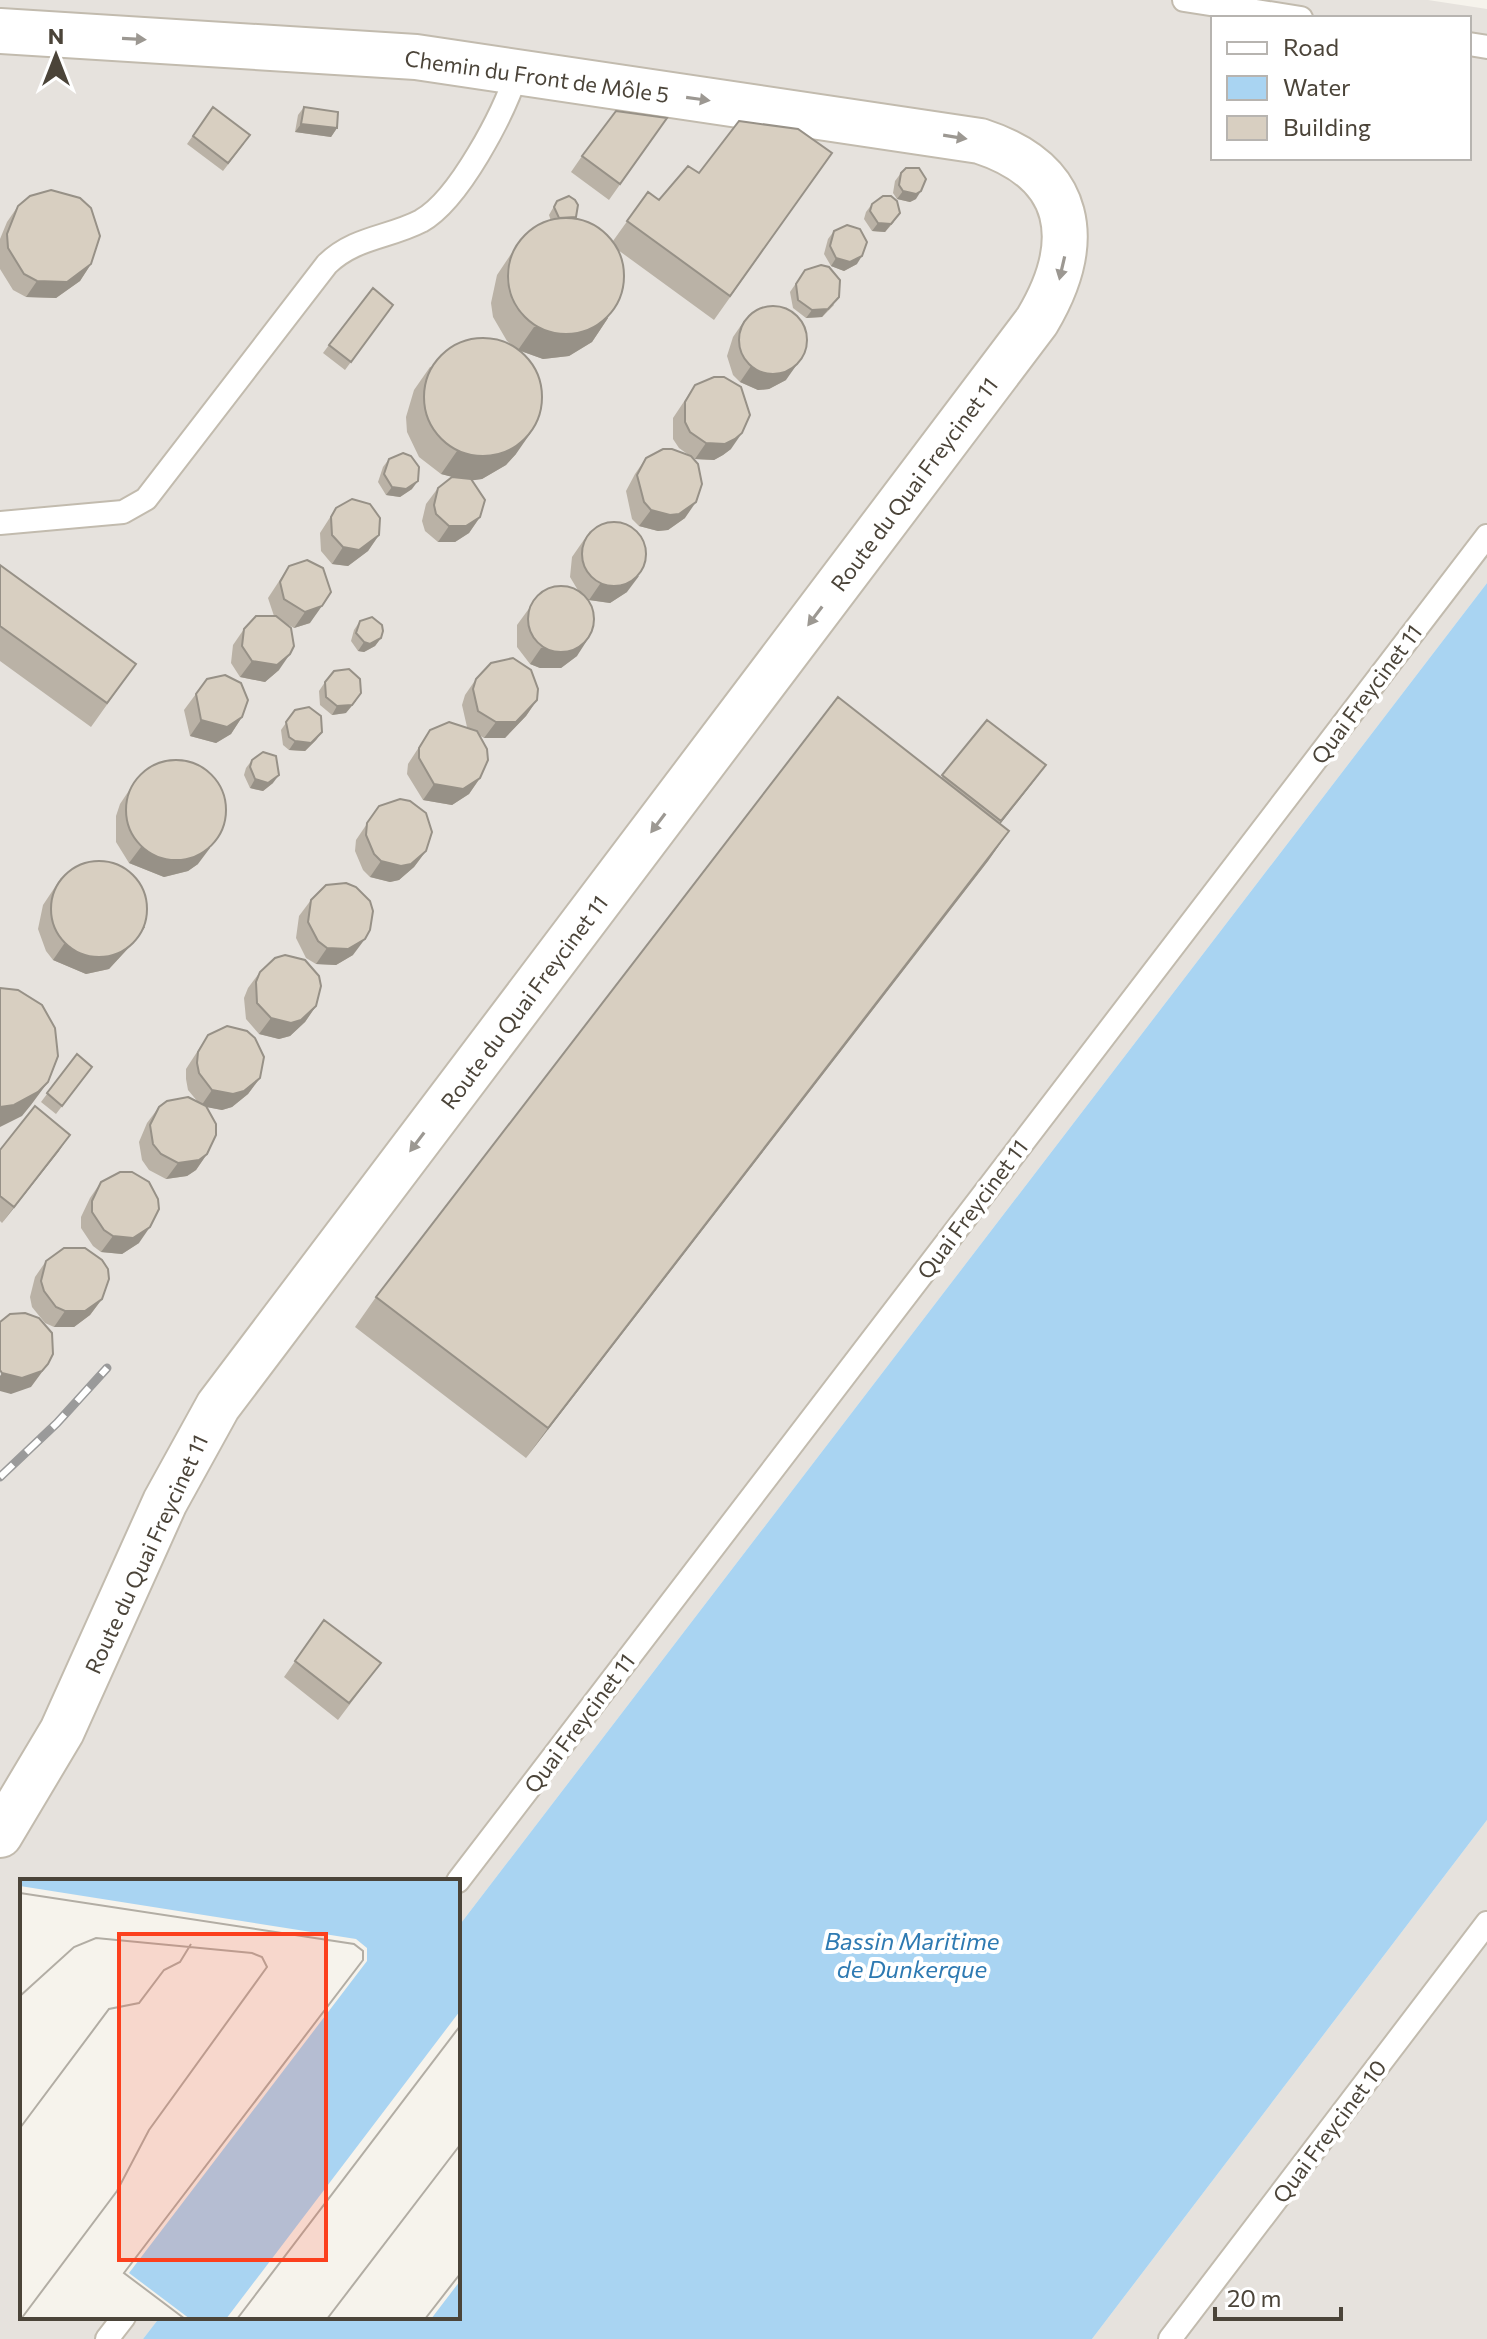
<svg xmlns="http://www.w3.org/2000/svg" width="1487" height="2339" font-family="Commissioner,sans-serif">
<rect width="100%" height="100%" fill="#f6f3ec"/>
<path fill="#e6e2dd" fill-rule="evenodd" d="M0,0H1428L1487,9V583L458,1927V1881H22V2317H160L143,2339H0ZM1213,18H1469V158H1213Z
M1487,1820V2339H1092Z"/>
<path fill="#a9d4f2" d="M1487,583V1820L1092,2339H143L160,2317H458V1927Z"/>
<g fill="none" stroke-linecap="round" stroke-linejoin="round">
<defs>
<path id="lane" d="M1184,0L1301,18
M1469,44L1487,47
M0,523L123,512L146,499L327,264C355,237 388,238 421,221C459,200 504,113 517,72
M458,1881L1487,536
M107,2339L124,2317
M1170,2339L1487,1923"/>
<path id="street" d="M0,31L416,57L980,141C1075,172 1084,242 1037,321L218,1406L165,1502L62,1731L0,1835"/>
</defs>
<use href="#lane" stroke="#c2bbae" stroke-width="26"/>
<use href="#street" stroke="#c2bbae" stroke-width="48"/>
<use href="#lane" stroke="#fff" stroke-width="22"/>
<use href="#street" stroke="#fff" stroke-width="44"/>
<defs>
<path id="rail" d="M0,1477L57,1423L107,1368"/>
</defs>
<use href="#rail" stroke="#9a9a9a" stroke-width="9"/>
<use href="#rail" stroke="#fff" stroke-width="6" stroke-dasharray="18" stroke-linecap="butt"/>
</g>
<path fill="#bab2a6" d="M213,107L244,144L223,171L187,144Z
M304,107L337,128L331,137L295,132L298,115Z
M667,118L609,200L571,172L582,156Z
M832,153L714,320L618,250L608,318L592,342L569,356L543,359L518,350L516,454L506,465L482,479L472,480L480,517L469,533L455,542H438L425,531L422,521L426,504L438,488L453,477L441,474L419,457L407,432L406,417L414,390L430,367L513,346L507,341L493,317L491,303L497,275L513,251L551,221L549,215L557,201L575,218L613,241L648,192L659,200L699,173Z
M901,173L916,199L910,202L897,199L893,193L895,181Z
M872,204L894,222L885,232L872,231L864,219L866,212Z
M18,206L91,264L80,281L56,298L26,297L13,290L0,269V239L7,222Z
M834,231L857,264L844,271L831,266L824,254L828,239Z
M805,270L834,305L822,317L806,318L793,308L790,292Z
M393,305L345,370L323,353L329,345Z
M744,321L786,380L769,389L758,390L740,382L733,375L727,356L733,337Z
M695,385L731,449L723,455L714,460L695,459L691,456L685,518L668,530L658,531L639,526L632,519L626,491L635,474L646,458L690,456L679,448L673,439V418Z
M389,459L412,489L400,497L386,495L378,482L383,467Z
M336,508L379,535L368,551L348,566L332,564L321,551L320,533Z
M590,531L627,592L610,603L589,600L577,656L561,668H540L530,664L517,647V625L541,592H579L570,577L572,557Z
M0,565L136,664L91,727L0,661Z
M289,566L310,623L294,628L283,622L279,670L265,682L240,677L231,663L233,645L244,629L274,616L268,598Z
M360,621L381,638L375,646L364,652L358,651L351,641L354,630Z
M207,679L242,717L231,734L216,743L190,736L184,710Z
M476,679L537,700L526,716L505,738H484L479,735L480,778L469,794L452,805L423,800L407,774L408,764L430,730L470,729L467,727L462,705L465,695Z
M325,682L346,713L332,715L320,705L319,691Z
M295,710L322,732L316,740L305,751L289,750L283,745L281,730Z
M987,720L1034,781L1000,824L1009,831L988,861L526,1458L355,1327L376,1297L941,778Z
M252,760L273,783L263,791L250,788L244,775L246,768Z
M138,777L198,864L188,871L164,877L129,863L116,842V816L120,804Z
M379,806L426,851L414,867L399,880L390,882L370,877L363,870L355,851L356,840Z
M61,878L145,927L133,943L109,969L86,974L53,960L46,951L38,929L43,905Z
M311,900L353,955L336,965L316,964L306,958L296,938L299,916Z
M260,972L316,1006L305,1022L290,1036L279,1039L259,1034L246,1019L244,998L248,988Z
M208,1035L260,1078L248,1094L232,1107L222,1110L207,1107V1154L196,1170L187,1176L166,1179L149,1170L142,1160L139,1142L147,1123L159,1107L198,1102L188,1090L186,1079V1069Z
M77,1054L92,1067L56,1114L41,1102Z
M0,1150L59,1151L2,1223L0,1221Z
M101,1182L139,1243L122,1254L101,1252L93,1246L81,1228V1217L90,1198Z
M46,1261L102,1299L90,1315L74,1327H54L45,1323L32,1307L30,1297L35,1277Z
M324,1620L381,1663L338,1720L284,1677Z"/>
<path fill="#979187" d="M301,124L337,128L331,137L295,132Z
M903,191H921L916,199L910,202L897,199Z
M900,213L885,232L872,231L878,223Z
M862,256L857,264L844,271L831,266L836,258Z
M91,264L80,281L56,298L26,297L37,281Z
M839,297L822,317L806,318L812,310Z
M608,318L592,342L569,356L543,359L518,350L534,327Z
M798,363L786,380L769,389L758,390L740,382L751,366Z
M532,431L516,454L506,465L482,479L468,481L441,474L457,451Z
M742,433L731,449L723,455L714,460L695,459L706,443Z
M418,481L412,489L400,497L386,495L392,487Z
M696,502L685,518L668,530L658,531L639,526L651,510Z
M480,517L469,533L455,542H438L449,526Z
M379,535L368,551L348,566L332,564L343,547Z
M639,576L627,592L610,603L589,600L600,584Z
M322,606L310,623L294,628L305,612Z
M381,638L375,646L364,652L358,651L364,642Z
M588,639L577,656L561,668H540L530,664L541,648Z
M290,654L279,670L265,682L240,677L252,661Z
M537,700L526,716L505,738H484L496,722Z
M356,701L346,713L332,715L337,706Z
M242,717L231,734L216,743L190,736L201,720Z
M322,732L316,740L305,751L289,750L295,741Z
M1046,765L1034,781L990,837L1001,821Z
M279,775L273,783L263,791L250,788L255,779Z
M480,778L469,794L452,805L423,800L434,784Z
M1009,831L988,861L526,1458L548,1428Z
M141,847L210,848L198,864L188,871L164,877L129,863Z
M426,851L414,867L399,880L390,882L370,877L381,861Z
M145,927L133,943L109,969L86,974L53,960L64,944Z
M365,939L353,955L336,965L316,964L327,948Z
M316,1006L305,1022L290,1036L279,1039L259,1034L271,1018Z
M260,1078L248,1094L232,1107L222,1110L201,1106L212,1090Z
M48,1082L31,1105L22,1116L0,1127V1107Z
M70,1135L59,1151L2,1223L14,1207Z
M207,1154L196,1170L187,1176L166,1179L178,1163Z
M150,1227L139,1243L122,1254L101,1252L113,1236Z
M102,1299L90,1315L74,1327H54L65,1311Z
M48,1364L31,1387L11,1394L0,1391V1376L2,1373Z"/>
<path fill="#d8cfc1" stroke="#979187" stroke-width="2" d="M213,107L250,135L228,163L193,136Z
M304,107L338,112L337,128L301,124Z
M616,111L667,118L620,184L582,156Z
M739,121L798,129L832,153L730,296L627,221L648,192L659,200L688,166L699,173Z
M906,168H919L926,179L921,191L916,194L903,191L899,185L901,173Z
M51,190L80,198L91,208L100,236L91,264L67,282L37,281L24,274L8,248L7,234L18,206L30,196Z
M569,196L575,200L578,205L576,217L559,218L554,207L557,201Z
M883,196H891L897,201L900,213L891,224L878,223L870,211L872,204Z
M508 276a58 58 0 1 1 116 0a58 58 0 1 1-116 0Z
M847,225L860,229L867,242L862,256L850,262L836,258L830,246L834,231Z
M821,265L829,267L840,280L839,297L828,309L812,310L798,300L796,284L805,270Z
M373,288L393,305L351,362L329,345Z
M739 340a34 34 0 1 1 68 0a34 34 0 1 1-68 0Z
M424 397a59 59 0 1 1 118 0a59 59 0 1 1-118 0Z
M714,377H724L741,387L750,415L742,433L735,439L725,444L706,443L690,432L685,422V402L695,385Z
M663,449H672L691,456L698,464L702,484L696,502L679,514L670,515L651,510L644,502L637,475L646,458Z
M403,453L411,456L419,467L418,481L406,489L392,487L384,474L389,459Z
M452,477L471,479L485,500L480,517L466,526H449L436,514L434,505L438,488Z
M352,499L370,504L380,518L379,535L359,550L343,547L332,535L331,517L336,508Z
M582 554a32 32 0 1 1 64 0a32 32 0 1 1-64 0Z
M307,560L323,568L331,592L322,606L305,612L284,599L280,582L289,566Z
M0,565L136,664L107,703L0,626Z
M528 619a33 33 0 1 1 66 0a33 33 0 1 1-66 0Z
M256,616H276L291,628L294,646L290,654L277,665L252,661L242,646L244,629Z
M372,617L382,625L383,631L381,638L370,644L364,642L356,633L360,621Z
M513,658L531,670L538,689L537,700L516,722H496L478,711L473,689L476,679L491,663Z
M349,669L360,679L361,693L352,705L337,706L326,697L325,682L334,671Z
M225,675L241,683L248,700L242,717L227,727L201,720L196,694L207,679Z
M838,697L1009,831L548,1428L376,1297Z
M309,707L321,716L322,732L311,743L295,741L289,737L286,722L295,710Z
M987,720L1046,765L1001,821L942,775Z
M449,722L477,731L487,749L488,760L480,778L463,789L434,784L419,758V748L430,730Z
M263,752L276,756L279,775L268,783L255,779L250,767L252,760Z
M126 810a50 50 0 1 1 100 0a50 50 0 1 1-100 0Z
M400,799L410,801L426,813L432,832L426,851L411,864L401,866L381,861L374,854L366,835L367,823L379,806Z
M51 909a48 48 0 1 1 96 0a48 48 0 1 1-96 0Z
M346,883L356,887L370,901L373,911L370,930L365,939L348,949L327,948L318,941L308,922L311,900L326,885Z
M285,955L305,960L319,976L321,986L316,1006L301,1020L291,1023L271,1018L257,1003L256,982L260,972L275,958Z
M0,988L18,990L42,1005L55,1028L58,1056L48,1082L38,1092L14,1105L0,1107Z
M227,1026L247,1031L255,1038L264,1057L260,1078L244,1091L233,1094L212,1090L199,1073L197,1063L198,1052L208,1035Z
M77,1054L92,1067L62,1106L47,1093Z
M188,1097L206,1106L216,1124V1135L207,1154L199,1160L178,1163L161,1154L153,1144L150,1125L159,1107L167,1101Z
M35,1106L70,1135L14,1207L0,1196V1150Z
M120,1172H132L149,1182L158,1199L159,1209L150,1227L133,1238L113,1236L104,1230L92,1212V1201L101,1182Z
M64,1248H85L102,1260L108,1269L109,1279L102,1299L85,1311H65L56,1307L44,1291L41,1281L46,1261Z
M25,1313L39,1318L52,1333L53,1354L48,1364L42,1371L22,1378L2,1373L0,1370V1322L10,1314Z
M324,1620L381,1663L349,1703L295,1661Z"/>
<defs><path id="oneway-solid" d="M-6-.8H1V-3.2L6.5 0L1 3.2V.8H-6Z" transform="scale(2)"/></defs>
<g fill="#9c9892">
<use href="#oneway-solid" transform="translate(134 39) rotate(3)"/>
<use href="#oneway-solid" transform="translate(698 99) rotate(8)"/>
<use href="#oneway-solid" transform="translate(955 137) rotate(9)"/>
<use href="#oneway-solid" transform="translate(1062 268) rotate(103)"/>
<use href="#oneway-solid" transform="translate(815 616) rotate(127)"/>
<use href="#oneway-solid" transform="translate(658 823) rotate(127)"/>
<use href="#oneway-solid" transform="translate(417 1142) rotate(127)"/>
</g>
<g text-anchor="middle" dominant-baseline="central" stroke-width="8" stroke-linejoin="round" paint-order="stroke">
<g font-size="22" fill="#4b4439" stroke="#fff">
<text transform="translate(537 76) rotate(8)">Chemin du Front de Môle 5</text>
<text transform="translate(914 484) rotate(-53)">Route du Quai Freycinet 11</text>
<text transform="translate(1366 694) rotate(-53)">Quai Freycinet 11</text>
<text transform="translate(524 1002) rotate(-53)">Route du Quai Freycinet 11</text>
<text transform="translate(972 1209) rotate(-53)">Quai Freycinet 11</text>
<text transform="translate(146 1554) rotate(-65)">Route du Quai Freycinet 11</text>
<text transform="translate(579 1723) rotate(-53)">Quai Freycinet 11</text>
<text transform="translate(1329 2131) rotate(-53)">Quai Freycinet 10</text>
</g>
<g font-size="24" font-style="italic" fill="#2e7ab2" stroke="#fff">
<text x="912" y="1940">Bassin Maritime<tspan x="912" dy="28">de Dunkerque</tspan></text>
</g>
</g>
<g transform="translate(20 1879)">
<rect width="440" height="440" fill="#f6f3ec"/>
<path d="M0,0H440V132L206,440H170L109,394L347,82V69L336,60L0,7ZM440,402V440H411Z" fill="#a9d4f2"/>
<path fill="none" stroke="#b2ada4" stroke-width="2" d="M0,14L334,65L343,72V81L104,394L165,440M0,117L54,68L76,59L232,74L242,78L247,88L129,251L97,312L1,440M0,249L89,130L119,124L144,91L160,83L171,65M217,440L440,147M307,440L440,266M405,440L440,395"/>
<path fill="#fc3f1d" fill-opacity="0.15" stroke="#fc3f1d" stroke-width="4" d="M99,55H306V381H99Z"/>
<rect width="440" height="440" fill="none" stroke="#4b4439" stroke-width="4"/>
</g>
<rect x="1211" y="16" width="260" height="144" fill="#ffffff" stroke="#b7b4b0" stroke-width="2"/>
<rect x="1227" y="42" width="40" height="12" fill="#ffffff" stroke="#b7b4b0" stroke-width="2"/>
<text x="1283" y="56" font-size="24" fill="#4b4439">Road</text>
<rect x="1227" y="76" width="40" height="24" fill="#a9d4f2" stroke="#b7b4b0" stroke-width="2"/>
<text x="1283" y="96" font-size="24" fill="#4b4439">Water</text>
<rect x="1227" y="116" width="40" height="24" fill="#d8cfc1" stroke="#b7b4b0" stroke-width="2"/>
<text x="1283" y="136" font-size="24" fill="#4b4439">Building</text>
<g transform="translate(56 56)" stroke="#ffffff" stroke-width="6" paint-order="stroke">
<path d="M0-6L14 30L0 20L-14 30Z" fill="#4b4439"/>
<text y="-12" font-size="22" font-weight="bold" text-anchor="middle" fill="#4b4439">N</text>
</g>
<path d="M1215 2307v12h126v-12" fill="none" stroke="#4b4439" stroke-width="4"/>
<text x="1227" y="2307" font-size="24" fill="#4b4439" stroke="#ffffff" stroke-width="6" paint-order="stroke">20 m</text>
</svg>
